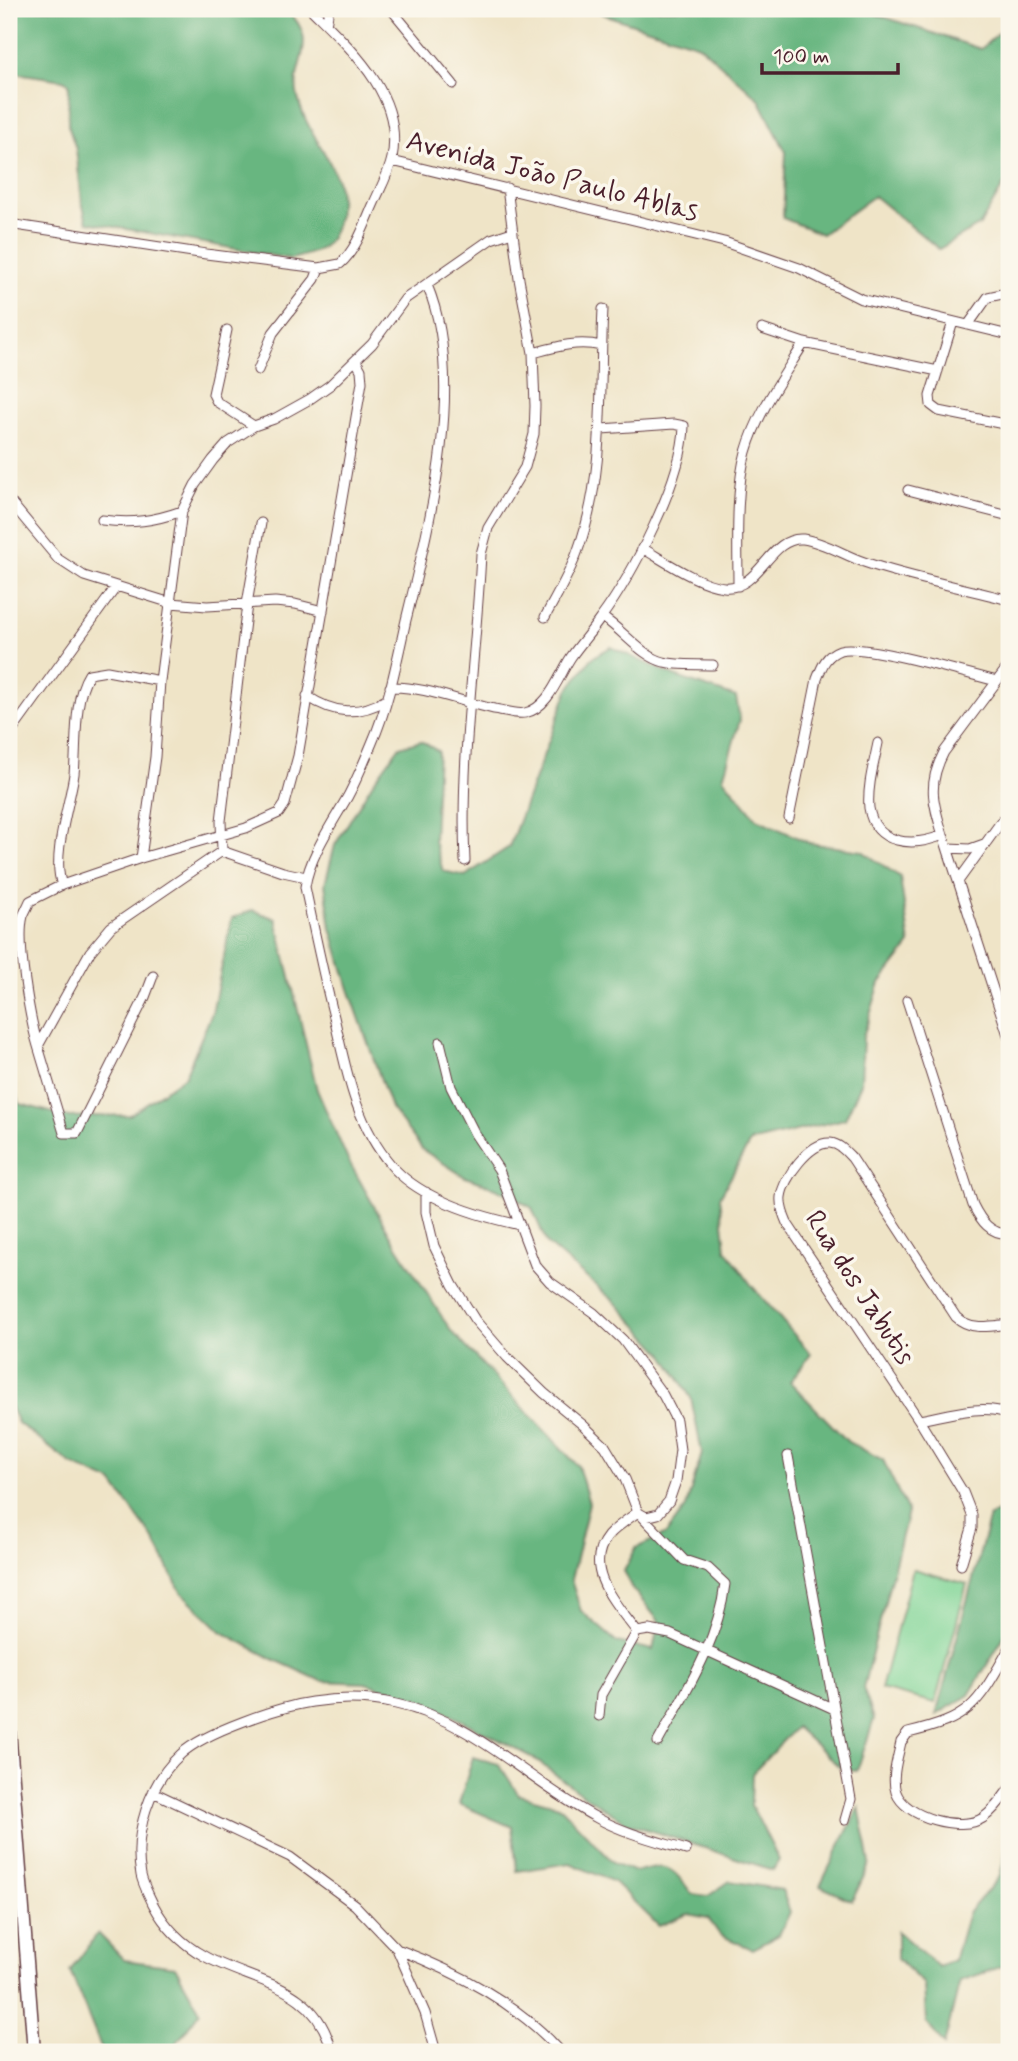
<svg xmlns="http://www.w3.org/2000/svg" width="1018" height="2061" font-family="Mynerve,sans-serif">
<rect width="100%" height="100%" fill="#fbf7ec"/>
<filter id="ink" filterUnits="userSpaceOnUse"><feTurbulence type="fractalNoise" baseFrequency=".0143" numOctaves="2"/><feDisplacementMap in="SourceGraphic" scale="14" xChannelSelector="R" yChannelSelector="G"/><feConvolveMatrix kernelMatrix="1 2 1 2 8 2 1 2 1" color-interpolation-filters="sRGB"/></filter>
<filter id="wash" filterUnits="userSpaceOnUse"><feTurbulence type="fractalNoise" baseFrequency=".00686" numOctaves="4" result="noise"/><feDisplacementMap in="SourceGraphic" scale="28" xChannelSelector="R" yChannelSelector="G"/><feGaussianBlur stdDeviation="1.57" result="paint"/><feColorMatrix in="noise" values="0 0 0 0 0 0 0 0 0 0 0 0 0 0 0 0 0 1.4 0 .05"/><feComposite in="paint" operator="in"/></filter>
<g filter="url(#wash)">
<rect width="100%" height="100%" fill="#efe4c7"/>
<path fill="#81d597" stroke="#667a61" stroke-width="2" d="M913,1569L967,1584L935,1703L881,1689Z"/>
<path fill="#68b680" stroke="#596a56" stroke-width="2" d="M9,9H286C322,43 292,59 297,93C305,141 353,169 337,222C330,250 316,253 291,259L87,222L82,202L76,149L68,125L69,83L63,80L9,72Z
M593,9H860L981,49L1009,23V176L980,225L939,249L874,196L822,234L783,218L786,152L759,99L699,45L608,16Z
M611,647L674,676L736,697L740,720L723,778L757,819L809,843L862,851L900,877L910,944L880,983L863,1037L861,1084L845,1119L750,1142L720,1197L726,1249L752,1286L811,1354L790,1382L848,1442L883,1460L908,1512L863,1688L874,1719L857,1771L843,1770L796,1727L752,1774L751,1805L779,1860L773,1870L627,1823L579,1792L532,1757L420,1699L365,1683L321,1681L273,1659L222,1632L181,1592L153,1538L112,1482L71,1464L18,1423L9,1404V1079L20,1104L69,1117L130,1115L185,1076L212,1013L232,918L253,910L276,919L317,1090L347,1158L393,1240L451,1331L578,1466L589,1503L571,1580L581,1611L617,1642L653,1650L659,1621L631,1587L624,1571L636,1548L666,1534L686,1507L702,1453L691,1398L663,1353L614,1301L547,1244L532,1208L496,1188L465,1177L423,1150L391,1108L349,989L331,928L325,884L335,845L372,784L399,747L421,741L438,751L434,841L443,871L465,876L509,847L568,690L592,658Z
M1009,1506V1622L1003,1638L969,1695L936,1715L990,1516Z
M473,1757L499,1764L519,1795L559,1806L614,1863L635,1872C667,1861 673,1868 692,1894L708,1896L730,1881L782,1890L790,1912L779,1935L752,1949L720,1935L708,1918L688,1914L659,1926L614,1882L570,1863L517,1871L512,1827L459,1804Z
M859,1807L870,1863L852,1901L820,1886Z
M1009,1837V1964L960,1981L944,2045L926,2022L924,1984L897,1959V1931L939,1967L954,1960L968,1913L1000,1876Z
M98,1933L124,1960L175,1967L200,2011L170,2052H103L70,1971Z"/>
</g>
<g filter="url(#ink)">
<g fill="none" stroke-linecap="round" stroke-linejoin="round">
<defs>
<path id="minor" d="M391,9L453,84
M326,24L329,9
M392,161L724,242L799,268L861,299L1009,335
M9,224L206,254L319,268L340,264C357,249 365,223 374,203C380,189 389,173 392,158C404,95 351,49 311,9
M427,285C467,380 430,522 406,620C397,660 389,704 372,743C365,760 357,779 348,796C333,822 309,857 305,887C314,930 323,974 334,1017C346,1069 355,1123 391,1165C420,1199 478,1216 520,1225
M953,322L930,396L931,405L939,411L1009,425
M968,325L988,297L1002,294L1009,295
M762,329L804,343L938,371
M227,330L213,394L217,402L254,426
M533,353C555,347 578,340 601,346
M258,370L273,333L315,279L319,268
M908,490L1009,516
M9,500L58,559L84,576L171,603L207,606L275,602L295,604L323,611
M102,520C132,524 154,521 182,511
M642,548C665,561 699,585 724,587C760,591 769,536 803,539C824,542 844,555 864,562C910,578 961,587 1009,600
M738,586C738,546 735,490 746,452C757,413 783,377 804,343
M545,617C557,595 570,573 578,550C606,474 599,388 603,309
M602,617C622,629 642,657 664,662C678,666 698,664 713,665
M1009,665L944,752C927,784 933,803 943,835L1009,1038
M390,687C425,686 460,702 494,709C503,710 516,715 525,713C549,708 559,675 571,657C580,644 591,632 600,619C632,576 683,479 684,426L674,424L601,429
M307,696C334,714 358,716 386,700
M9,735L116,587
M878,743C874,763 867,787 869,808C875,846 914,847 943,835
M789,818L817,679C822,666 826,655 840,650C863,643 968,674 997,681
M948,848L970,849L984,844
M222,851L221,821L247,604L261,523
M141,858L155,757L160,681L182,511L195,485L213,460L228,443L254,426L274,419L310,399L330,385L372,344L405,299L491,239L512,232
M465,861C460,758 476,657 481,554L488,528L525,467L534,434L535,406L533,353L519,279L507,188
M959,880L1009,811
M62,885C51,857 70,804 74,774C77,744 73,699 89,674L107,671L160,681
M153,976L145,997L77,1133H64L38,1046L90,952L111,927L222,851L283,872L306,877
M907,1000L973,1205C981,1221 990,1234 1009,1234
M440,1042L451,1087L475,1134L499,1170L535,1265L550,1282L594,1313L623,1340L663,1395L676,1420L680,1450L676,1481L669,1501L658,1514L646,1517L639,1513
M38,1046C30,1019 16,942 23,916C25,911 28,906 30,901L62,885L141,858L246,828L279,813L285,804L298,756L362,382L361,370L356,361
M426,1192V1212L434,1246L453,1285L475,1320L507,1357L544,1393L583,1425L605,1446L625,1479L638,1512L684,1560L708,1568L725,1584C718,1643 686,1691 658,1742
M919,1420C947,1415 982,1403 1009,1414
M788,1456L851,1799L845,1820
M961,1565L972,1528V1515L963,1492L919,1420L787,1223C783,1214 780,1206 781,1197C783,1178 810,1142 830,1143C840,1144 846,1152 852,1158L956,1317C971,1331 990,1326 1009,1324
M637,1632C618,1606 581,1569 608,1536C616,1527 628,1519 638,1512
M1009,1649C977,1705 972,1718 908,1733L901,1742C898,1757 891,1777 896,1792C905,1818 961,1832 983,1818C993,1811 1002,1799 1009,1789
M599,1716L601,1695L637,1632L649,1630L670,1634L834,1709
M153,1792L290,1857L355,1905L397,1949L425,2013L436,2052
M397,1949C457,1972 518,2003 561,2052
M332,2052C316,1984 256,1984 204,1956C182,1944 165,1927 153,1904C149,1895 143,1885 141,1875C133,1833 149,1783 181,1754C205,1732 278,1707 312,1702C339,1698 369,1698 396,1704C473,1720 530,1783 597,1818C624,1833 657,1841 686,1850"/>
<path id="highway" d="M9,1728L34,2052"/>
</defs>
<use href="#minor" stroke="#633d42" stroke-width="11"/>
<use href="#highway" stroke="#633d42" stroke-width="15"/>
<use href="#minor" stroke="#fff" stroke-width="9"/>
<use href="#highway" stroke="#fff" stroke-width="12"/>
</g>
</g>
<g text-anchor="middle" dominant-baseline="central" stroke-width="7" stroke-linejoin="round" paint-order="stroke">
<g font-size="28" fill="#4a1f2b" stroke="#fbf7ec">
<text transform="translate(552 177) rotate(14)">Avenida João Paulo Ablas</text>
<text transform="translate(859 1288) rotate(57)">Rua dos Jabutis</text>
</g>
</g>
<rect width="1018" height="2061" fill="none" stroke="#fbf7ec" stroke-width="35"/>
<path d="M762 63v10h136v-10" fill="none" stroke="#4a1f2b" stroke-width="3.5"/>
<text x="773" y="63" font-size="21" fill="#4a1f2b" stroke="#fbf7ec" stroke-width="5" paint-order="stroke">100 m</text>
</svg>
